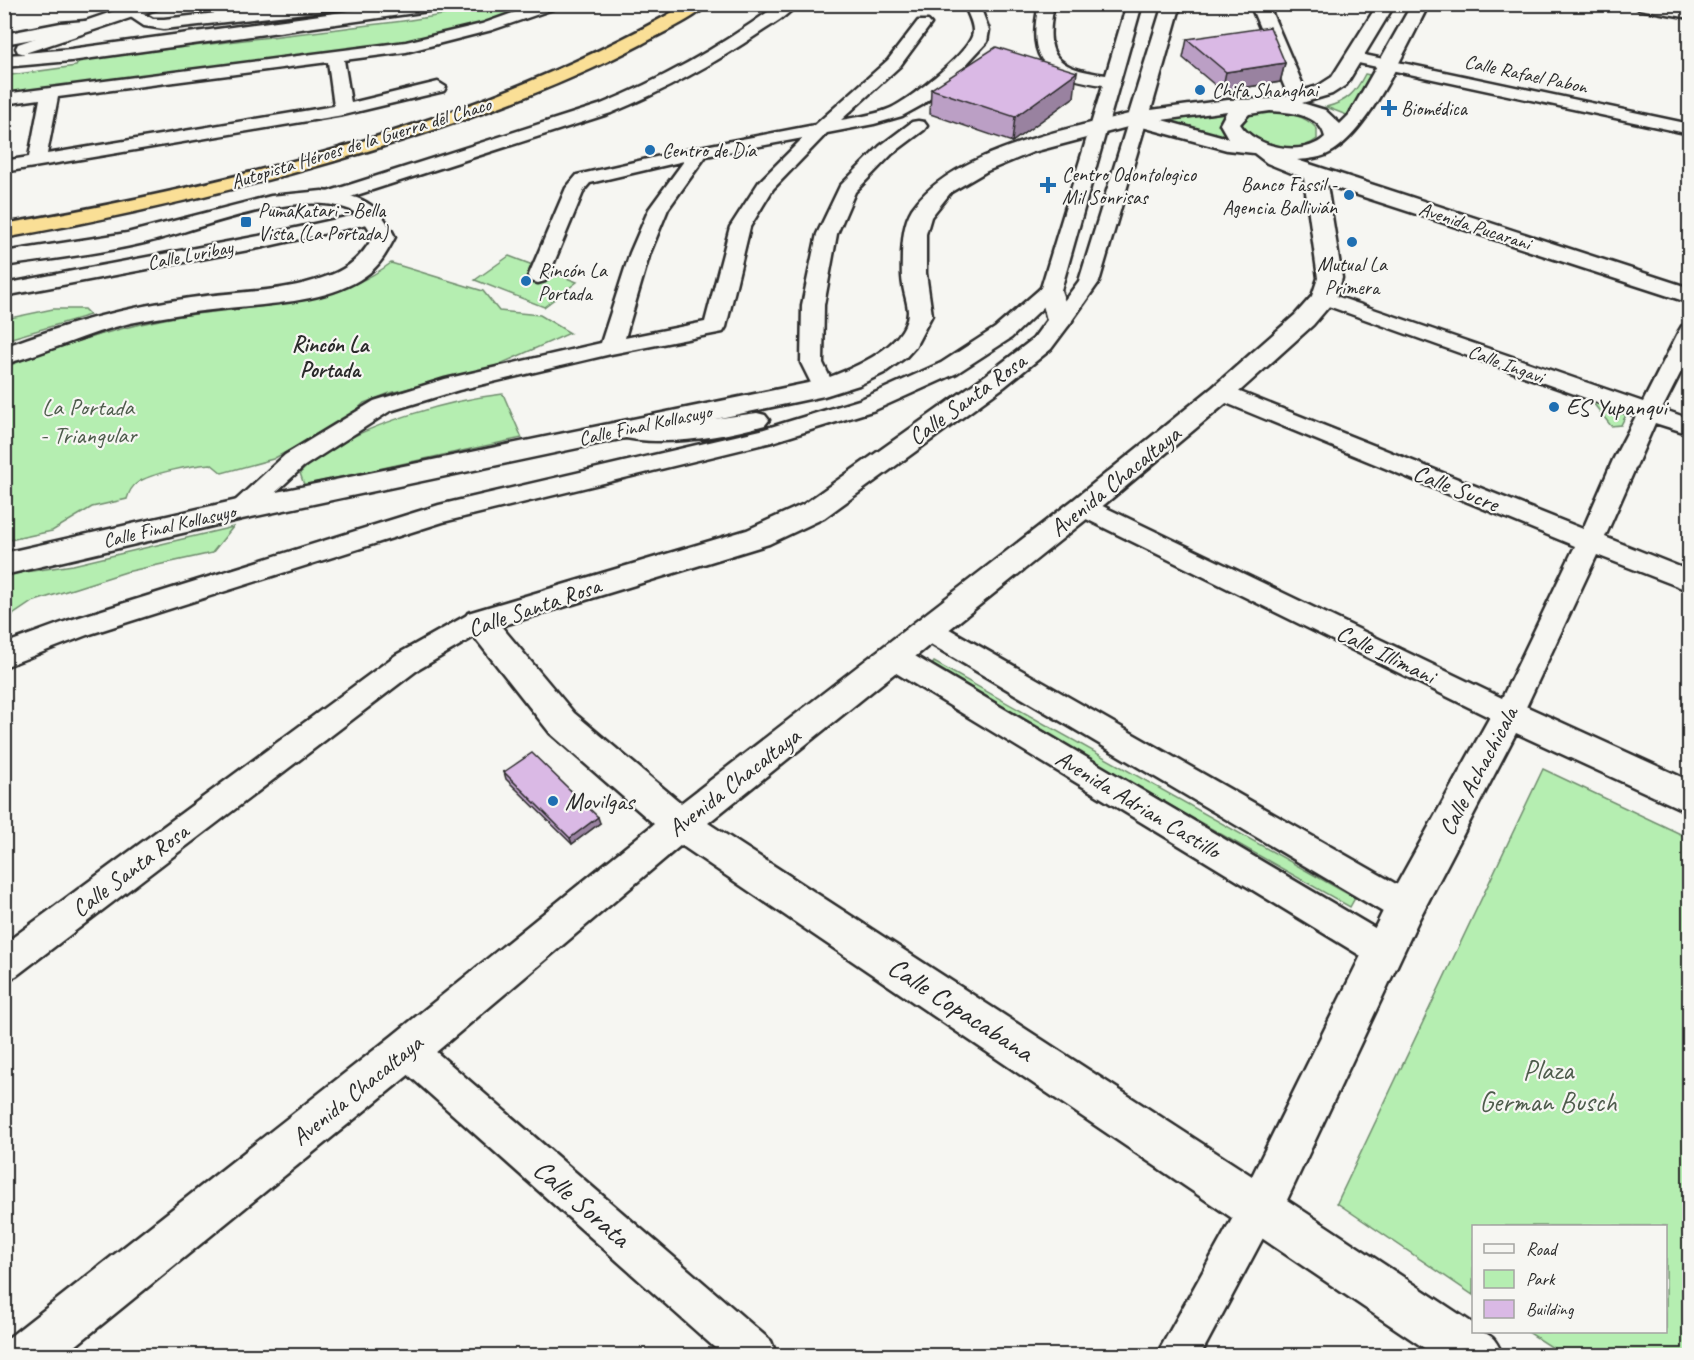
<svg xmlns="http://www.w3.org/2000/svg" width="1694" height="1360" font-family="Caveat,sans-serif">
<rect width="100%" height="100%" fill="#f6f6f2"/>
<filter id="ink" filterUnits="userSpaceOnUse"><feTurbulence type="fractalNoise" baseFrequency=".0167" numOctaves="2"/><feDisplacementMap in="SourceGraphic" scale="12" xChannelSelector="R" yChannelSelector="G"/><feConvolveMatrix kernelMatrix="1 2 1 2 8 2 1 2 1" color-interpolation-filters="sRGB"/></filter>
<g filter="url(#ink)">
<path fill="#b5eeb1" stroke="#708c6e" stroke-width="1.5" d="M485,5H539L460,30L396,43L5,93L4,76L76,66L79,61C168,48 257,39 346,28C392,22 441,18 485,5Z
M1365,74L1370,75L1349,116L1326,107C1347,102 1356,92 1365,74Z
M1230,105L1224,113L1223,122L1238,144L1165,123L1163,118Z
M1262,112C1281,112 1304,113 1317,129V139C1302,152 1272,150 1255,141C1250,138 1245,131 1241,127C1243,116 1253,114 1262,112Z
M509,256L577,282L544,307L475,280Z
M391,263L483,291L499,311L540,315L570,333L491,368L390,393L364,403L346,420L273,459L222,473L211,464C193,465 151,473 137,483C131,487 129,492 127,499L92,507L52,531L5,541V367C62,345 120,326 181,316C254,305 329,309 391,263Z
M53,309H84L90,315L5,340V319Z
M503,394L522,438L304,485L300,473C308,466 315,457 324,452C372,423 448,400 503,394Z
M1590,399L1626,415L1621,425L1611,426Z
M233,527L212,553L126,572L32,602L5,620V575L73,565Z
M934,662L1355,898L1350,907L929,669Z
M1543,769L1689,838V1355H1564L1528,1332H1666V1226H1474L1473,1295L1337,1203Z"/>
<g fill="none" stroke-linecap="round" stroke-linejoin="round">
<defs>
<path id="street" d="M296,4H348L341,9L164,29L144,26L123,12L131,7L153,19H164Z
M538,4H561L559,7L492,30L406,52L344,60L351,103L438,82L446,87L444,91L343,115L4,172V161L29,157L40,99L4,104V94L406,42L482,24ZM328,62L334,106L47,154L58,97Z
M779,4H797C788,16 773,24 761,32C714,64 664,91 611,113L335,202H321L319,198L321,194L599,105C664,79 723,45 779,4Z
M964,4H979L989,30L987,42L948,84L922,105L902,116L874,124L827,133L773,189L750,227L726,327L723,332L611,354L459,390L390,411L303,467L251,515L242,518L233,515L229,509L233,503L285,455L374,401L445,379L601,343L630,253L649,209L684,161L590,183L584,190L548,277L545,281L538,283L531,281L528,277L566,188L577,175L700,147L815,125L888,60L918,21H928L931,24L900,66L841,120C858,117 875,115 891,108C909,100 974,50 973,31C973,22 967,12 964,4ZM803,138L759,182L730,227L705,322L625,338L650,253L668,209L706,156Z
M1039,4H1054C1044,56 1054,68 1106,75L1127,4H1142L1061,290L1011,338L957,373L875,410L772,442L443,522L87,635L4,667V644L67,621L439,505L761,430L859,400L941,363L995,328L1041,288L1103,85C1047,76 1026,64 1039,4Z
M1632,4H1665L1690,9V18L1639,9Z
M85,21L90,23L93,26L90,29L4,44V34L61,23Z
M1355,53L1690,124V134L1349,61L1347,58Z
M1138,114L1144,115L1147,119L1099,282L1068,326L1060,327L1052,326L1049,321L1079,281L1129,119L1132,115Z
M918,121L924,122L927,126L924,130L892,154L855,192L837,234L824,305L823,363L835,388L832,393L824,395L816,393L801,363L802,305L817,234L840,186L880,146L912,122Z
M374,211L381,213L384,217L381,221L259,248L4,296V284L259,236Z
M1324,292L1643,402L1679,331L1682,326L1690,325V354L1662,409L1690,419V434L1655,423L1605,537L1690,571V591L1597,555L1519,722L1509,726L1499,722L1074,513L1070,507L1074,501L1083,498L1092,501L1502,698L1575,546L1214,398L1211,393L1214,388L1222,386L1230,388L1583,529L1613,460L1636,416L1317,302L1314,298L1317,294Z
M757,413L765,415L769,420L765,425C717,438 660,448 612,435L608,430L612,425L620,422L671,425Z
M479,611L489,614L493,621L489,628L416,671L16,976L4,981V944L396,655L469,614Z
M927,619L937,622L1417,896L1422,907L1417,918L1405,922L1393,918L917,636L913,629L917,622Z
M893,646L903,649L1395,940L1400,951L1395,962L1383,967L1371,962L883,665L879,657L883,649Z
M407,1032L420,1038L771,1341L777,1356H724L394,1062L389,1050L394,1038Z
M1260,1189L1274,1194L1279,1208L1200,1356H1156L1246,1194Z"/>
<path id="secondary" d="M135,4H162L160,8L25,53L71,49L401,4H451L443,9L71,61L4,67V55L25,54L18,52L16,48L18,44Z
M1163,4H1181L1151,110L1228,100L1275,99L1288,95L1250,4H1268L1305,90L1318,86L1332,77L1378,4H1395L1346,85L1332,94L1302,103L1325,110L1340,124L1349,115L1412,4H1429C1407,46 1371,128 1333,151C1323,158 1309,159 1297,160L1690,288V303L1327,185L1342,278L1336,298L1313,325L1231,399L1093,514L708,823L1252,1176L1391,895L1497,704L1509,701L1521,704L1690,781V813L1516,733L1419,919L1287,1200L1474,1324V1332C1492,1332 1496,1340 1503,1356H1436L681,845L422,1064L63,1356H4L7,1339L392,1036L654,824L550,733L468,629L463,621L468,613L747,530L804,504L986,375L1033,339L1047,320L1039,290L1043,285L1051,283L1059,285L1072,321L1051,349L1004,387L824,518L769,544L501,626L574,713L681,803L1073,500L1213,387L1295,315L1312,296L1318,278L1304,178L1267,163L1254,153L1227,150L1135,125L1033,152L987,171L951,192L931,217L926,234V273L932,315L915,347L906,357L884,373L859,385L824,396L242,519L4,575V553L242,499L818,381C846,372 907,348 908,312C908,303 904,294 903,285C901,274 902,264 902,253C903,238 904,222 912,209C950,152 1066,129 1129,114ZM1227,111L1220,124L1228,138L1162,120ZM1270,111C1290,112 1320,114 1325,137C1304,158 1255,148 1240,124L1249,114Z
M322,191C361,196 377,201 395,237C387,252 380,266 365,276C328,303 264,304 220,309C190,312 160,317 130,323C87,333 47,353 4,364V347C65,324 126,307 190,298C235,291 283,293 325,277C347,270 362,257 373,237C367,224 360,212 345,208C291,190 199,230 144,243C98,254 51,259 4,266V252L127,233L271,196Z"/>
<path id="highway" d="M687,4H708C698,17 658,35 642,44C570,82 492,111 415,136C281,180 144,213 4,238V224C235,184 483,122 687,4Z"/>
</defs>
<use href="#street" stroke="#2b2b2b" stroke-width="5"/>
<use href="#secondary" stroke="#2b2b2b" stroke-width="5"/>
<use href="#highway" stroke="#2b2b2b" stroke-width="5"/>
<use href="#street" fill="#f6f6f2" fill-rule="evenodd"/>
<use href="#secondary" fill="#f6f6f2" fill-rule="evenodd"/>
<use href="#highway" fill="#fadf96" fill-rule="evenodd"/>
</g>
<path fill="#bb9fc5" stroke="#2b2b2b" stroke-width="1.5" d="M1187,39L1285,63L1280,82L1222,91L1183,58Z
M931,89L1074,97L1012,142L930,114Z
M504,772L600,823L572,844L506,779Z"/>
<path fill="#9982a0" stroke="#2b2b2b" stroke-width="1.5" d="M1285,63L1280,82L1222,91L1226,72Z
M1077,72L1074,97L1012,142L1015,117Z
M598,817L600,823L572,844L570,838Z"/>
<path fill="#dab9e5" stroke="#2b2b2b" stroke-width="1.5" d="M1270,27L1285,63L1226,72L1187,39Z
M996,47L1077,72L1015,117L931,89Z
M532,753L598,817L570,838L504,772Z"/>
</g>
<g fill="#1f6fb2" stroke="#f6f6f2" stroke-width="2">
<circle cx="1200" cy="90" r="6"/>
<path d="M1386 99h6v6h6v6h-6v6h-6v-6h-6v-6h6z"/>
<circle cx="650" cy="150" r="6"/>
<path d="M1045 176h6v6h6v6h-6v6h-6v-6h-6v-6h6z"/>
<circle cx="1349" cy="195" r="6"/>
<rect x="240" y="216" width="12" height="12" rx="3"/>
<circle cx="1352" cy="242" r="6"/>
<circle cx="526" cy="281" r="6"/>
<circle cx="1554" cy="407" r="6"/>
<circle cx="553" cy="801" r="6"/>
</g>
<g text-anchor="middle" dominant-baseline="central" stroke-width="4.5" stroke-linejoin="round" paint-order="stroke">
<g font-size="20" fill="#2b2b2b" stroke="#f6f6f2">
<text transform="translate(1526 74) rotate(12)">Calle Rafael Pabon</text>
<text transform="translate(361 143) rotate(-17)">Autopista Héroes de la Guerra del Chaco</text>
<text transform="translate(1475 226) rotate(18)">Avenida Pucarani</text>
<text transform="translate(190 255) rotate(-11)">Calle Luribay</text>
<text transform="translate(1506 364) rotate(20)">Calle Ingavi</text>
<text transform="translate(645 425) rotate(-12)">Calle Final Kollasuyo</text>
<text transform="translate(169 526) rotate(-13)">Calle Final Kollasuyo</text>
</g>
<g font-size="20" fill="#2b2b2b" stroke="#f6f6f2" text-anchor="start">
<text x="1212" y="90">Chifa Shanghai</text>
<text x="1401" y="108">Biomédica</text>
<text x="662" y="150">Centro de Día</text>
<text x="1062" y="174">Centro Odontologico<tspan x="1062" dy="23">Mil Sonrisas</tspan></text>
<text x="1337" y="184" text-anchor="end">Banco Fassil -<tspan x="1337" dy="23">Agencia Ballivián</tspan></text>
<text x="258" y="210">PumaKatari - Bella<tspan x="258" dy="23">Vista (La Portada)</tspan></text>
<text x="1352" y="264" text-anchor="middle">Mutual La<tspan x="1352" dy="23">Primera</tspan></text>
<text x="538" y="270">Rincón La<tspan x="538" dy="23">Portada</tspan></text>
</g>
<g font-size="22" font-weight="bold" fill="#2b2b2b" stroke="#f6f6f2">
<text x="330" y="345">Rincón La<tspan x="330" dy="25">Portada</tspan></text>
</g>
<g font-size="24" fill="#2b2b2b" stroke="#f6f6f2">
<text transform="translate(967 399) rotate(-36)">Calle Santa Rosa</text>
<text transform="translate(1115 481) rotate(-39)">Avenida Chacaltaya</text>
<text transform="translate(1456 488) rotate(22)">Calle Sucre</text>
<text transform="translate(534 607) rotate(-19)">Calle Santa Rosa</text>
<text transform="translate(1386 654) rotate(26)">Calle Illimani</text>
<text transform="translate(1478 771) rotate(-62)">Calle Achachicala</text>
<text transform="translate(734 782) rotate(-38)">Avenida Chacaltaya</text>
<text transform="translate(1138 804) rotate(31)">Avenida Adrian Castillo</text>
<text transform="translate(130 870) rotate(-37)">Calle Santa Rosa</text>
<text transform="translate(357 1090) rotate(-39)">Avenida Chacaltaya</text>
</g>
<g font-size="24" fill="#4e5c4c" stroke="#f6f6f2">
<text x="88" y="407">La Portada<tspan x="88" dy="28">- Triangular</tspan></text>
</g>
<g font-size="24" fill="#2b2b2b" stroke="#f6f6f2" text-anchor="start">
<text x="1566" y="407">ES Yupanqui</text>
<text x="565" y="801">Movilgas</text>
</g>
<g font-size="28" fill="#2b2b2b" stroke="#f6f6f2">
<text transform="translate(961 1009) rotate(33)">Calle Copacabana</text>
<text transform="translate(582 1203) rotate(41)">Calle Sorata</text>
</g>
<g font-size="28" fill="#4e5c4c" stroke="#f6f6f2">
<text x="1548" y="1069">Plaza<tspan x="1548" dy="32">German Busch</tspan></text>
</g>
</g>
<rect width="1694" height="1360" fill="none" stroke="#f6f6f2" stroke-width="24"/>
<rect x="12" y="12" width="1670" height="1336" fill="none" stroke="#2b2b2b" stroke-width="2" filter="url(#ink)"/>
<rect x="1472" y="1225" width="195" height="108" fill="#f6f6f2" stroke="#a5a5a2" stroke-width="1.5"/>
<rect x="1484" y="1244" width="30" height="9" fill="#f6f6f2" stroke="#a5a5a2" stroke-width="1.5"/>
<text x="1526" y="1255" font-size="18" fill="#2b2b2b">Road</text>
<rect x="1484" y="1270" width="30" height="18" fill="#b5eeb1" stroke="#a5a5a2" stroke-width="1.5"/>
<text x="1526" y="1285" font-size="18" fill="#2b2b2b">Park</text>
<rect x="1484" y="1300" width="30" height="18" fill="#dab9e5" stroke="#a5a5a2" stroke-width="1.5"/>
<text x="1526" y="1315" font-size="18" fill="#2b2b2b">Building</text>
</svg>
